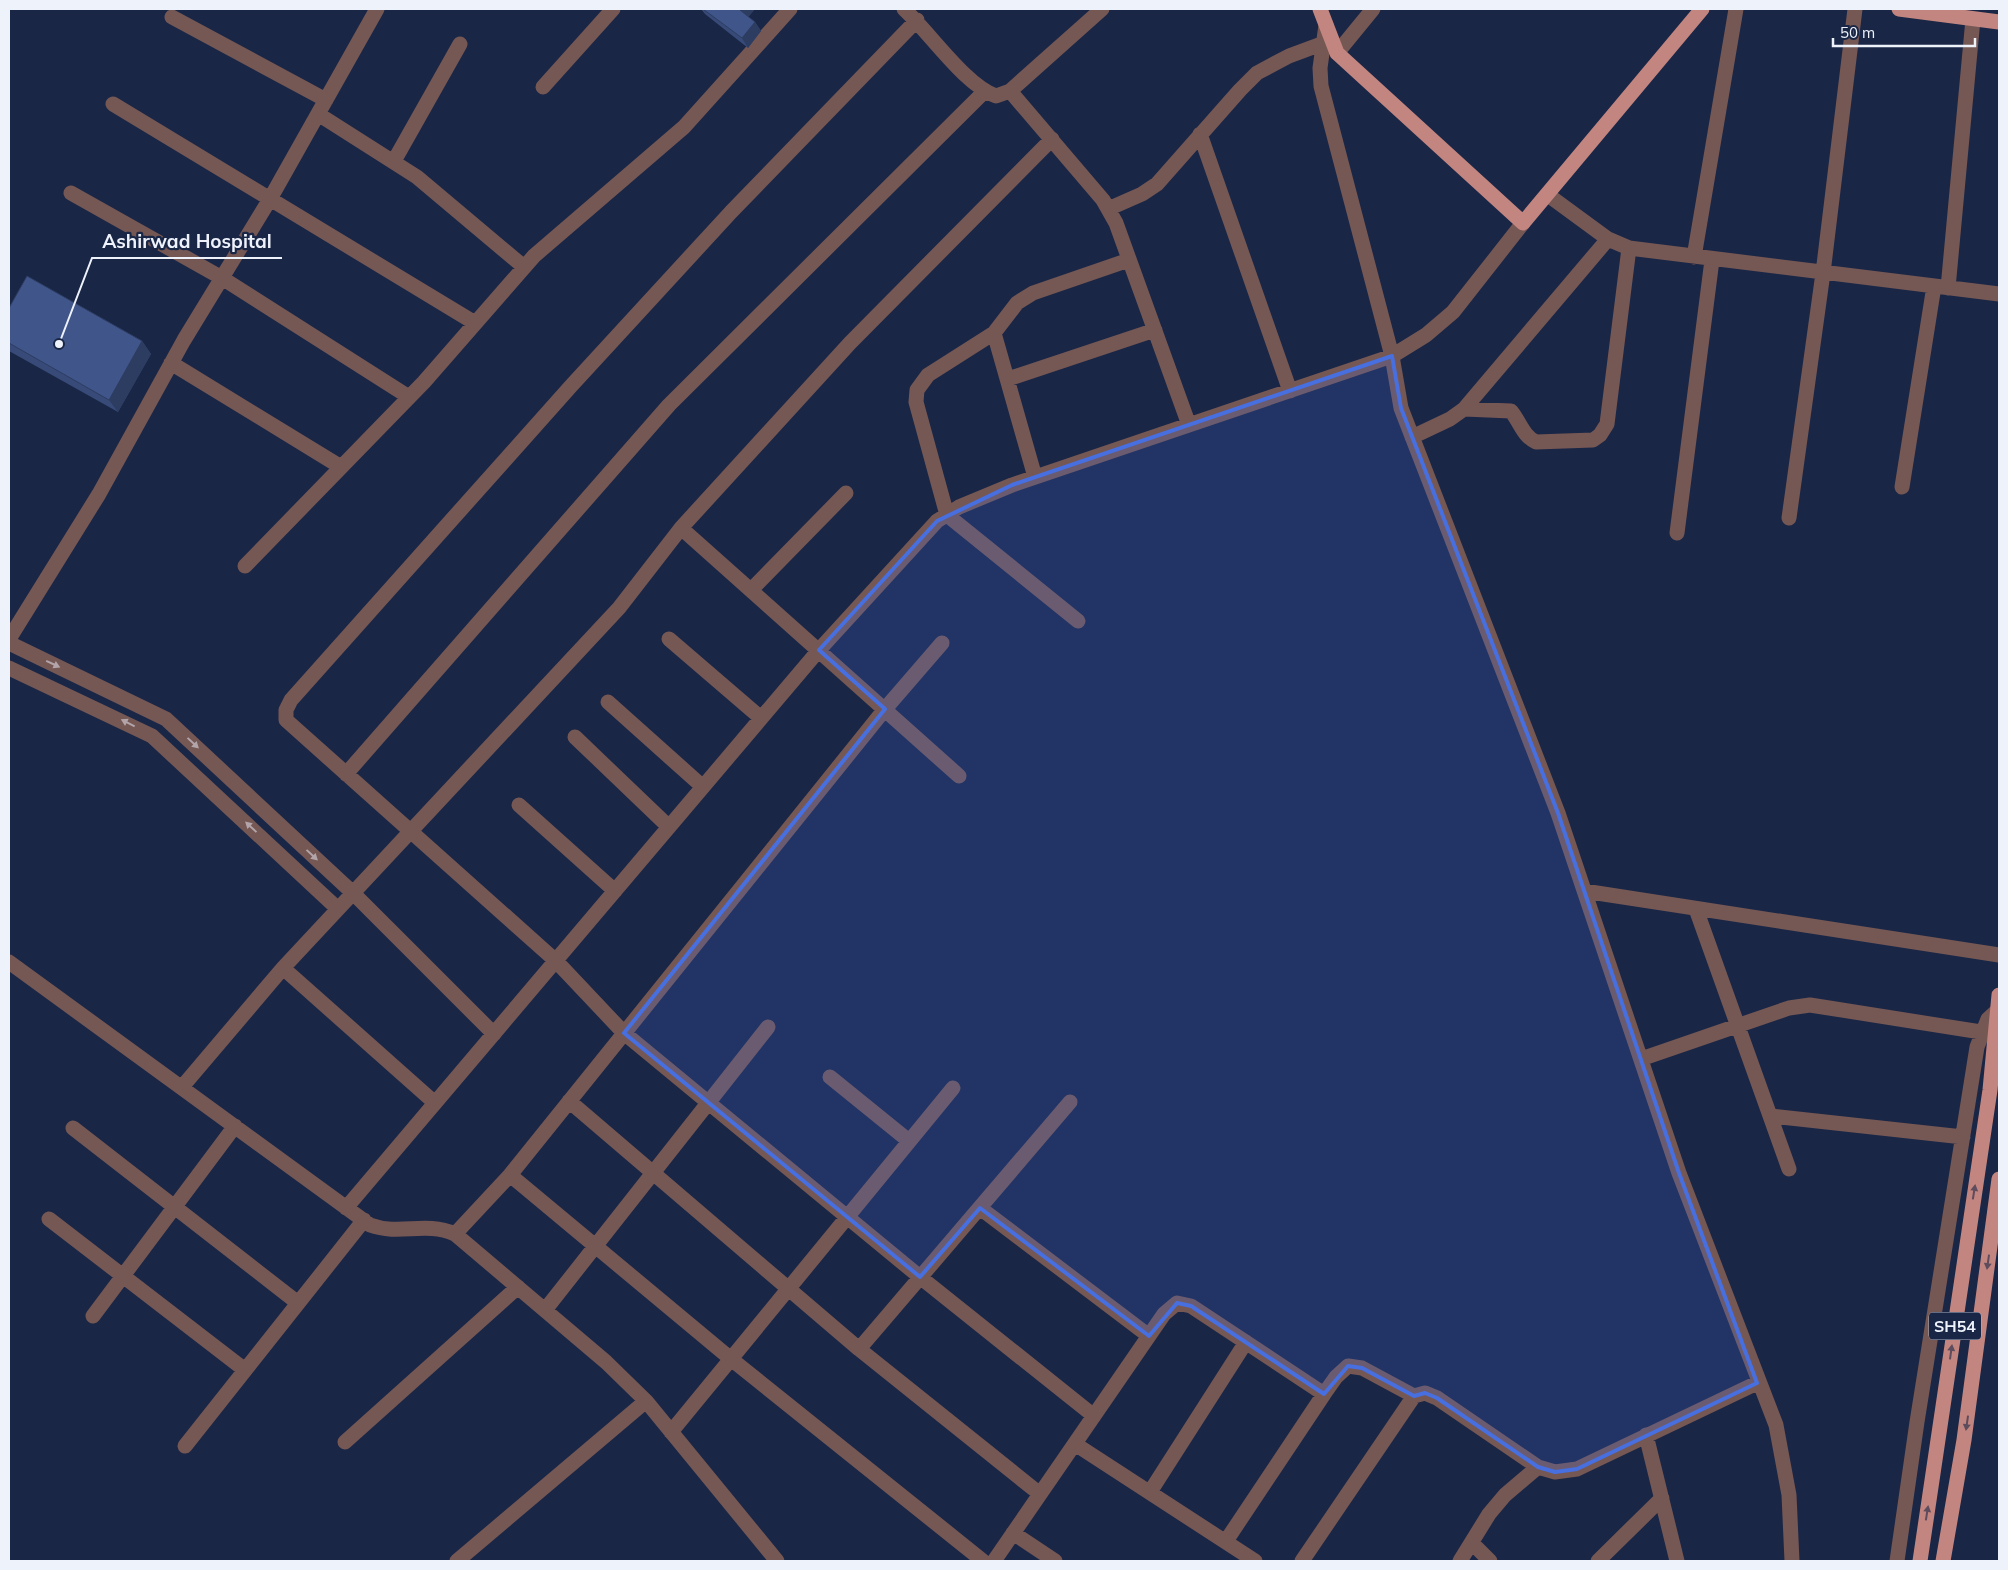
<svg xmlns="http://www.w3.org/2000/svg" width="2008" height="1570" font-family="Mulish,sans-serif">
<rect width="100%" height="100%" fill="#192646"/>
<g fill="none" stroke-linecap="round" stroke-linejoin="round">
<path stroke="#755754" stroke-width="15" d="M904,9C930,33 965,85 996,96L1010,91L1102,9
M172,17L326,100
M917,20L731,212L571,386L291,700L286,710V720L556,961L624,1033L920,1277L1094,1416
M1326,25L1320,68L1321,86L1392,356L1401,408L1558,813L1679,1173L1776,1425L1789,1495L1792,1561
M1337,53L1373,9
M543,87L613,9
M1010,91L1103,200L1116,223L1189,425
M113,104L475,323
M318,114L417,177L524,267
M1200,134L1290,391
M394,161L460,44
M71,193L222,278L409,397
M1548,195L1608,239L1629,248L1999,294
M1108,209L1142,194L1157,184L1240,90L1257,73L1289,56L1324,43
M1694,257L1736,9
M1948,288L1973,19
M994,333L1035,477
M171,363L341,467
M1008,379L1155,330
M1464,409L1511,411C1520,422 1523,436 1536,442L1593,440L1600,435L1607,424L1629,248
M1412,437L1450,419L1464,409L1608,239
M1902,487L1934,286
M1789,518L1823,273L1855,9
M681,528L959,776
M1677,533L1712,260
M245,566L424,382L534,256L684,127L790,9
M751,590L846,493
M1078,621L947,515L916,402L917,390L928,375L994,333L1017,303L1033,293L1129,260
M9,639L99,494L184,340L270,199L377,9
M669,639L761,718
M9,643L166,719L353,893L494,1034
M9,668L152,736L338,909
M608,702L703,787
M575,737L669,827
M346,774L669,405L984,92
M519,805L615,891
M1584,891L1999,955
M1696,909L1789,1169
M9,962L370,1225C401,1236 424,1221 455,1234L606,1362L646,1401L777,1561
M283,968L435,1103
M1641,1059L1789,1008L1810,1005L1981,1032
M830,1077L909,1141
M182,1087L283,968L619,608L681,528L850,343L1052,139
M569,1101L859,1349L1040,1494
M1771,1116L1963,1137
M73,1128L298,1303
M510,1175L731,1359L983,1561
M346,1208L819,650L937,521L959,507L1012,485L1392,356L1426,335L1453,312L1523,223
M980,1208L1149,1336
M49,1219L245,1370
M455,1234L510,1175L885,709L942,643
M545,1310L768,1027
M93,1316L235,1126
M859,1349L1070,1102
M671,1432L953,1088
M1646,1435L1677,1561
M345,1442L518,1287
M1075,1444L1255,1561
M185,1446L364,1220
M1150,1492L1246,1342
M1013,1533L1055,1561
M1226,1541L1324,1394L1336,1377L1348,1366L1362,1368L1414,1396
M1472,1543L1490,1561
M457,1561L646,1401
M994,1561L1164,1314L1177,1303L1191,1306L1324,1394
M1302,1561L1414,1396L1425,1393L1437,1398L1538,1467L1555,1472L1577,1469L1757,1383
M1460,1561L1489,1514L1505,1495L1538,1467
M1598,1561L1662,1498
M1897,1561L1917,1422L1977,1047L1988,1019L1999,1009"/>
<path stroke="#c3857f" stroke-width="15" d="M1320,9L1337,53L1523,223L1702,9
M1899,9L1999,22
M1920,1561L1990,1090L1999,995
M1943,1561L1964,1440L1999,1179"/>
</g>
<path fill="#374a78" d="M701,9H755L748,17L755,22L761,31L748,48L705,14Z
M9,308L142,341L151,354L118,412L9,351Z"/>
<path fill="#2d3c61" d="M740,9H755L746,20L740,10Z
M755,22L761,31L748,48L742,38Z
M142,341L151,354L118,412L109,400Z"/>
<path fill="#40568b" stroke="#2d3c61" d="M703,9H740V10L755,22L742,38Z
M27,276L142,341L109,400L9,343V308Z"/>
<defs><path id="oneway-solid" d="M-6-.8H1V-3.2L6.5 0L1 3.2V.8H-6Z" transform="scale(1.25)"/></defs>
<g fill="#b2a4a8">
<use href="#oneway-solid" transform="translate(53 664) rotate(25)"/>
<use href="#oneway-solid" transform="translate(128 723) rotate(-153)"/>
<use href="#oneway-solid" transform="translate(193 743) rotate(43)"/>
<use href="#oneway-solid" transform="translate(251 827) rotate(-137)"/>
<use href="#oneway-solid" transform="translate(312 855) rotate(43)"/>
</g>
<g fill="#5d4c5d">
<use href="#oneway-solid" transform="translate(1974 1192) rotate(-81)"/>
<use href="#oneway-solid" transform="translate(1988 1262) rotate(98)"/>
<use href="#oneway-solid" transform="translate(1951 1352) rotate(-82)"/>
<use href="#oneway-solid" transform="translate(1967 1423) rotate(98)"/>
<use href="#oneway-solid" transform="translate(1927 1513) rotate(-81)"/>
</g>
<path fill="#476fdf" fill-opacity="0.2" stroke="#476fdf" stroke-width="4" stroke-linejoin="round" d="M1392,356L1401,408L1558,813L1679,1173L1757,1383L1577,1469L1555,1472L1538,1467L1437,1398L1425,1393L1414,1396L1362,1368L1348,1366L1324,1394L1191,1306L1177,1303L1149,1336L980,1208L920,1277L624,1033L885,709L819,650L937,521L1012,485Z"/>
<g text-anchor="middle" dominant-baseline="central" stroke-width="4.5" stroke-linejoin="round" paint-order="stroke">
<rect fill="#192646" stroke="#aeb5c5" stroke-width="1" x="1929" y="1312.5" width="52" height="27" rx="4"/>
<g font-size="16" font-weight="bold" fill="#eef2fb">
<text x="1955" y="1326">SH54</text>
</g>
</g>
<path fill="none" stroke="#eef2fb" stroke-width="2" d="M59 344L92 258H282"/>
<circle fill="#eef2fb" stroke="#192646" stroke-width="2" cx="59" cy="344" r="5"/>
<g font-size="19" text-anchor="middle" font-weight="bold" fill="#eef2fb" stroke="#192646" stroke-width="4.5" stroke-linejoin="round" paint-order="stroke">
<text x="187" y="248">Ashirwad Hospital</text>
</g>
<rect width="2008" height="1570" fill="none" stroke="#eef2fb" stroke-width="20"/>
<path d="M1833 38v8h142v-8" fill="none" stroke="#eef2fb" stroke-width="2.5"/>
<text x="1840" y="38" font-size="15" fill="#eef2fb" stroke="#192646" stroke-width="4" paint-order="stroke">50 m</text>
</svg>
